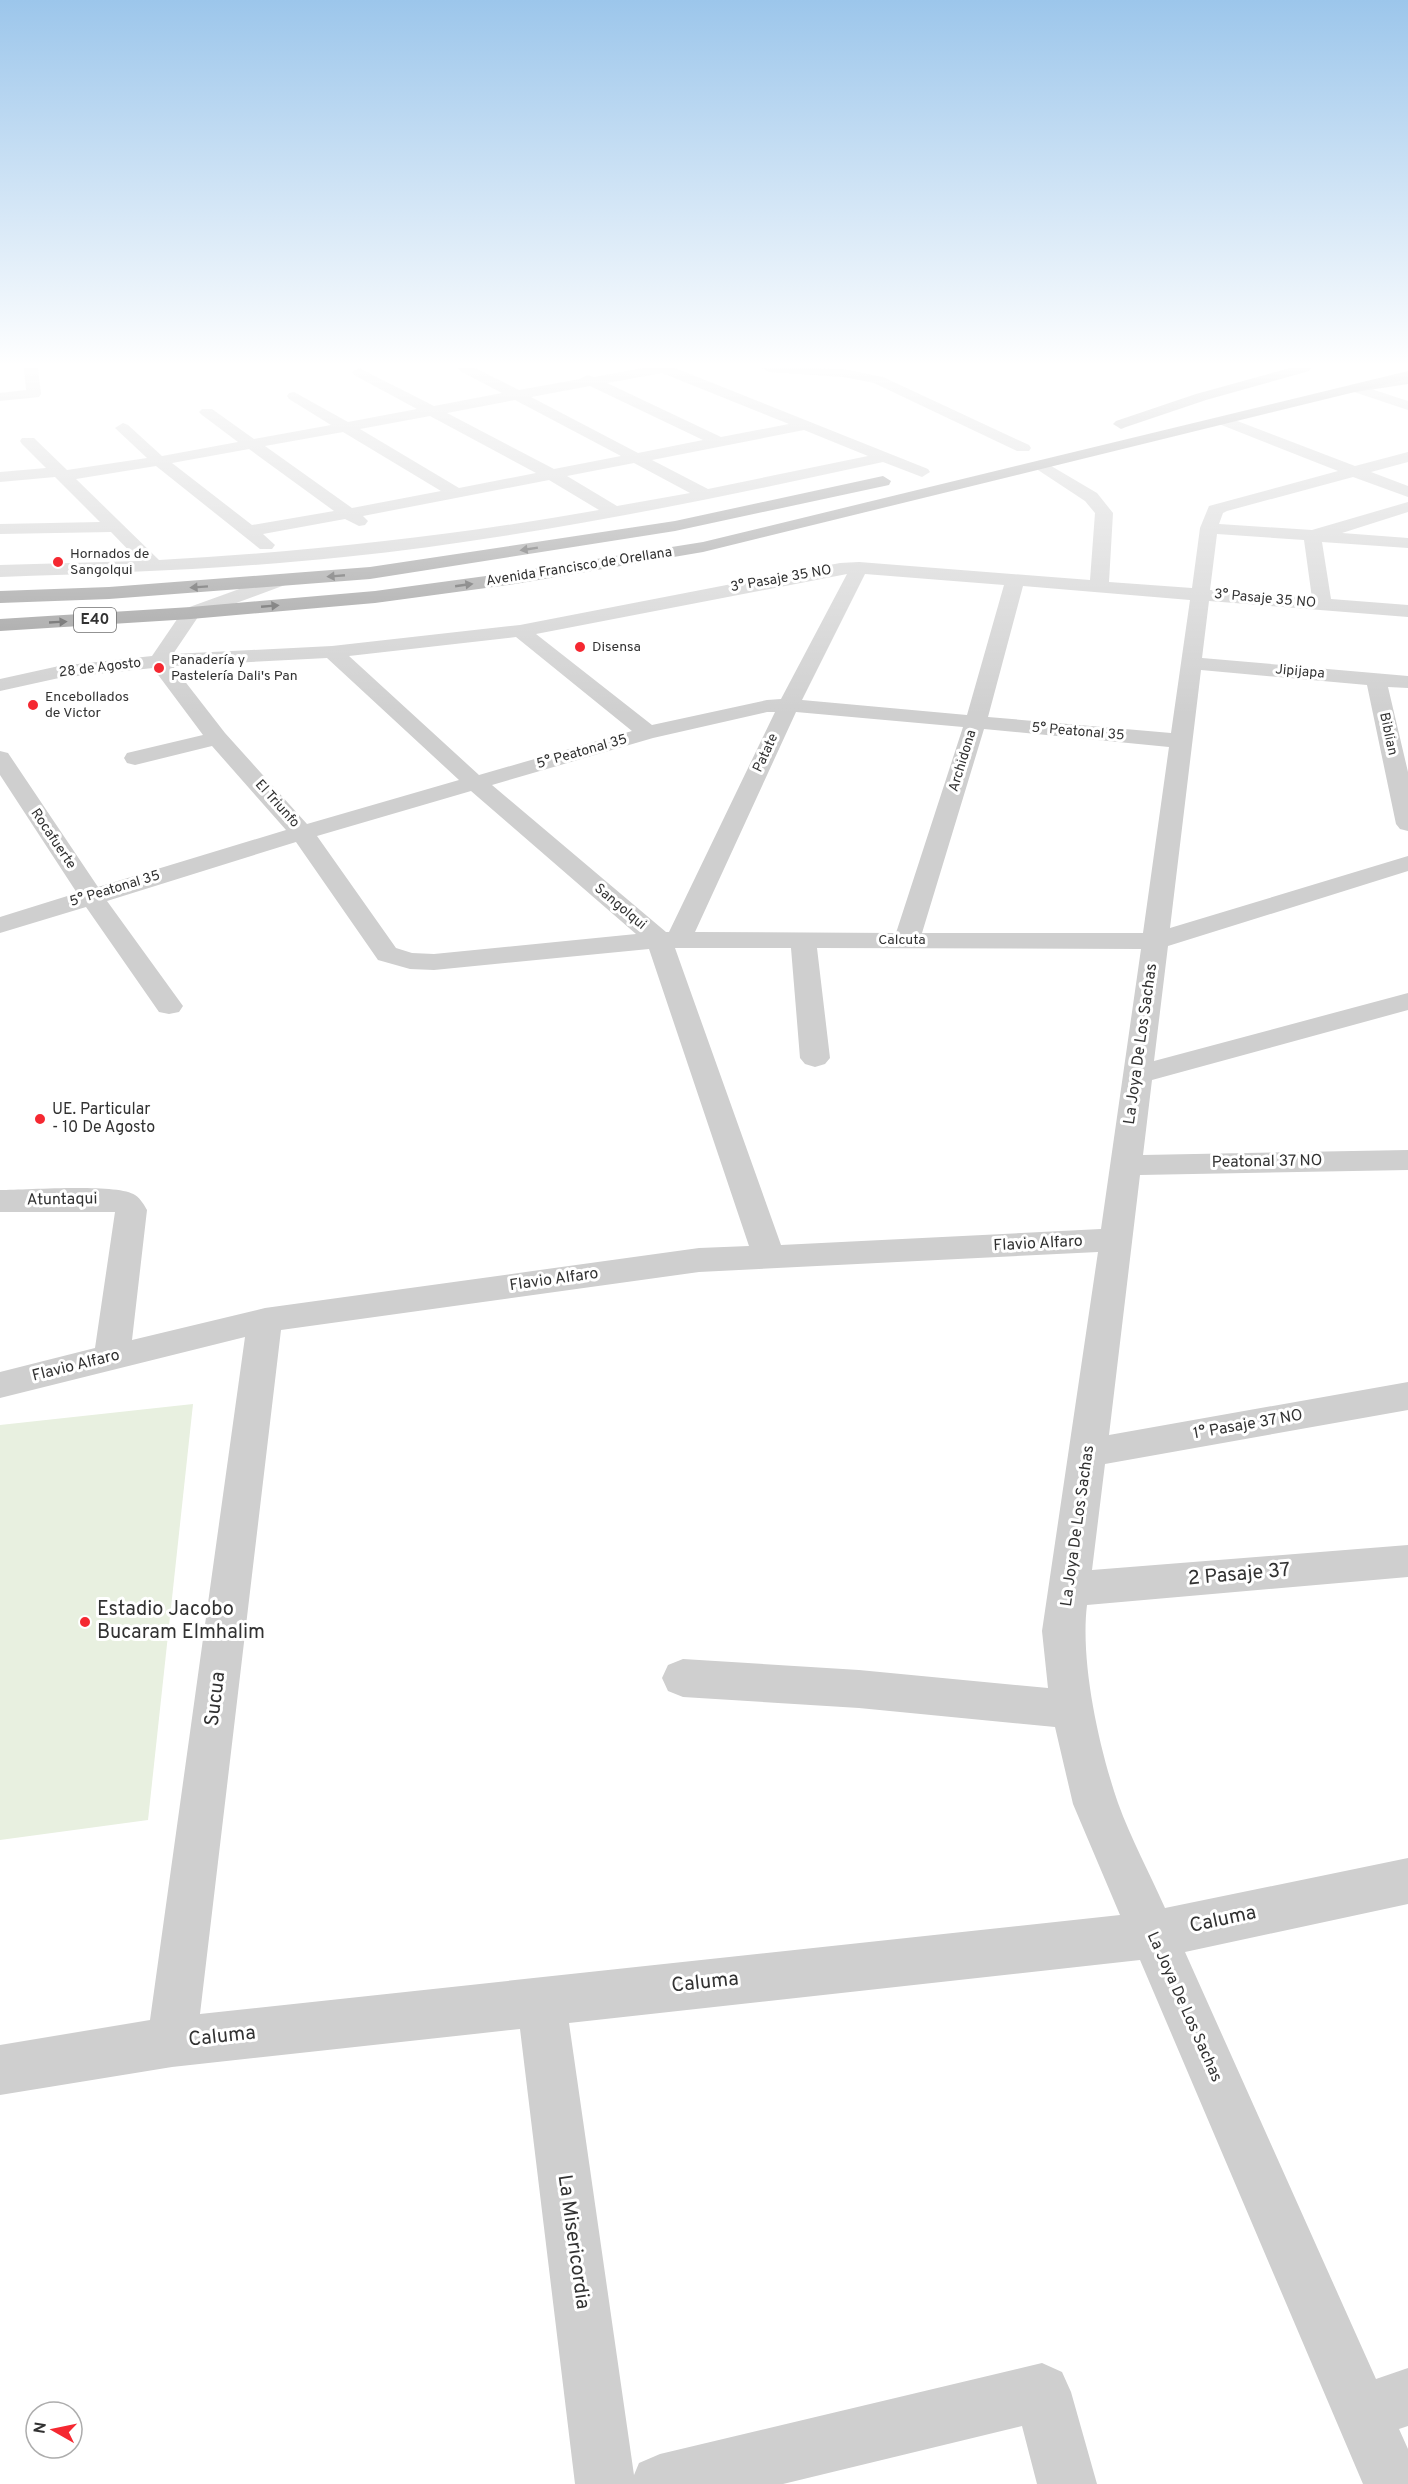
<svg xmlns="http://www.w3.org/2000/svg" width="1408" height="2484" font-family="Overpass,sans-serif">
<rect width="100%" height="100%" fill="#fff"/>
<path fill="#e8f0e0" d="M193,1404L148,1820L0,1840V1425Z"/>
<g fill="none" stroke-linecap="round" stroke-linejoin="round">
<path fill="#cfcfcf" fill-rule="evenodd" d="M24,368H38L41,394L39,397L0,401V393L26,390Z
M359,368L434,406L502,393L460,371L458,368H475L519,390L580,379L587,375L594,377L643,368H675L928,469L930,472L922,477L883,462C705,501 525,538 344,557C229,569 115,573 0,577V565L139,561L111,532L0,534V524L100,522L55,477L0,482V472L46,468L22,444L20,441L22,438H34L67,470L147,458L115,428L123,423L128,425L162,456L238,442L202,415L199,412L202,409H212L254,439L331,425L289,399L287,396L289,393L294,392L348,422L417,409L354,375L352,372ZM662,373L789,424L721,437L607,383ZM590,386L703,440L638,453L531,397ZM515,400L621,456L554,469L447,413ZM430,416L536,473L459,488L360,429ZM804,430L868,456L708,489L652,460ZM343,432L441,491L352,508L265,446ZM249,449L334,511L252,525L172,463ZM634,463L690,493L617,506L567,476ZM156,466L260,549H272L275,545L263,534L345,519L359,526L365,525L368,521L363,516L549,480L599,510C453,536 307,552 159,560L76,479Z
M762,368L843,369L883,377L1029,445L1031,448L1029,451H1017L874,383L843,377L769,372Z
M1356,384L1408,401V410L1351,391L1349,388L1351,385Z
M1224,416L1355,466L1408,452V462L1371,472L1408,486V497L1353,477L1227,511L1223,513L1219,524L1312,530L1408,502V512L1342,533L1408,538V548L1322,542L1331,599L1408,605V617L1209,601L1202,658L1408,676V688L1388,687L1408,772V831L1400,829L1396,824L1367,685L1201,670L1170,928L1408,856V871L1168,946L1154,1061L1408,993V1010L1152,1080L1143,1155L1408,1150V1170L1140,1175L1109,1435L1408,1382V1410L1105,1464L1092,1570L1408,1545V1577L1087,1605C1080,1662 1099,1748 1118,1803C1131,1839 1150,1874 1165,1908L1408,1858V1904L1185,1952L1376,2379L1408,2368V2426L1399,2429L1408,2449V2484H1363L1140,1960L569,2023L634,2475L639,2463L660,2454L1042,2363L1062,2372L1071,2392L1097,2484H1037L1022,2426L783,2484H575L520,2029L172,2067L0,2095V2045L150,2020L245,1337L0,1398V1372L95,1348L115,1212H0V1190C26,1190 118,1183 135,1195C141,1199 144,1205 147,1210L132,1340L265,1308L699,1248L749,1246L649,949L434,970L410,969L378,960L296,842L107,901L183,1006L179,1012L169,1014L159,1012L86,907L0,933V917L77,893L0,775V751L8,753L98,887L286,830L212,746L135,765L127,763L124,758L127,753L203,735L153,668L59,678L0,691V679L59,666L152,656L184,609L278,575L285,577L287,581L285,585L198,617L173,654L332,646L520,625L840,563L859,562L1090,580L1095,513L1085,501L1035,468L1033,465L1035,462L1041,460L1097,493L1113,513L1109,582L1192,588L1200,528L1209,506L1338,471L1219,424L1216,421ZM1217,534L1304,540L1312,598L1210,590ZM847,574L781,699L767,700L652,725L536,634ZM865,574L1004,585L967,715L802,700ZM1023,586L1190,600L1171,733L988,717ZM516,637L632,731L479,775L349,656ZM327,658L459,780L307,824L225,733L173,666ZM767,712H775L669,932H666L492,785L653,738ZM796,712L963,727L896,933L695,932ZM984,729L1169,747L1143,933H922ZM471,791L636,934L434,954L412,953L396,948L317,836ZM675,948H791L800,1058L805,1064L815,1067L825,1064L830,1058L817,948L1141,949L1101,1229L781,1245ZM1098,1252L1042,1631L1048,1688L859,1670L683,1659L668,1665L662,1678L668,1691L683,1697L859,1708L1055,1727L1073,1804L1120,1915L200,2014L281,1330L699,1272Z"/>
<path fill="#aaa" fill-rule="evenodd" d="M1290,368H1311L1309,371L1206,400L1126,427L1121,429L1113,424L1116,421L1196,394Z
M1408,376V384L1356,392L1349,388L1356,384Z"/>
<path fill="#999" fill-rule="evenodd" d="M1408,371V379L703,552L515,584L375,603L191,619L0,631V619L191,607L375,591L515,572L703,542Z
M883,476L891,481L889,485L675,531L370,579L109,599L0,603V591L109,587L370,567L675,521Z"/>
</g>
<defs><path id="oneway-solid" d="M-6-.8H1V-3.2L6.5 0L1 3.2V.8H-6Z" transform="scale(1.5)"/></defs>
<g fill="#515151">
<use href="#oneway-solid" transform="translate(529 549) rotate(171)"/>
<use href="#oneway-solid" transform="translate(336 576) rotate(175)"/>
<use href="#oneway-solid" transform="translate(464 585) rotate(-8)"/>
<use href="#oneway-solid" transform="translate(199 587) rotate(176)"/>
<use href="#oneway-solid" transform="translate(270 606) rotate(-5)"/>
<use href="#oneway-solid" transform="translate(58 622) rotate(-3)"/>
</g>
<linearGradient id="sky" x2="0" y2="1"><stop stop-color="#9cc6eb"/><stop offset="0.51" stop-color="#fff"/><stop offset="1" stop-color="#fff" stop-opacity="0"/></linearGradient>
<rect width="1408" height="715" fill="url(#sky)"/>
<g fill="#f52831" stroke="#fff" stroke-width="2">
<circle cx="58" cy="562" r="6"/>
<circle cx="580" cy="647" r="6"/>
<circle cx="159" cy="668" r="6"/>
<circle cx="33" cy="705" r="6"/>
<circle cx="40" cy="1119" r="6"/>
<circle cx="85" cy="1622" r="6"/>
</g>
<g text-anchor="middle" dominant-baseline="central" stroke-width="6" stroke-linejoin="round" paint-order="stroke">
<g font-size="14" fill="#323232" stroke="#fff" text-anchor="start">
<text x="70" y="554">Hornados de<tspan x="70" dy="16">Sangolqui</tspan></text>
<text x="592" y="647">Disensa</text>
<text x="171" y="660">Panadería y<tspan x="171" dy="16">Pastelería Dali's Pan</tspan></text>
<text x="45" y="697">Encebollados<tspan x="45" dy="16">de Victor</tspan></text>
</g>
<g font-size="14" fill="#323232" stroke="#fff">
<text transform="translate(579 567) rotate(-9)">Avenida Francisco de Orellana</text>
<text transform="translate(781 579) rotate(-10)">3° Pasaje 35 NO</text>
<text transform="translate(1265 599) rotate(5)">3° Pasaje 35 NO</text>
<text transform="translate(100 668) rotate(-7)">28 de Agosto</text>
<text transform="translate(1300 672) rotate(5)">Jipijapa</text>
<text transform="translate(1078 732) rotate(5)">5° Peatonal 35</text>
<text transform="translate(1388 734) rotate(78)">Biblian</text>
<text transform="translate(582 752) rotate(-16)">5° Peatonal 35</text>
<text transform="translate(766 753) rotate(-65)">Patate</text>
<text transform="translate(963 761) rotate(-73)">Archidona</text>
<text transform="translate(277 804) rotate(48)">El Triunfo</text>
<text transform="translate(53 839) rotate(56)">Rocafuerte</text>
<text transform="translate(115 889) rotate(-17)">5° Peatonal 35</text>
<text transform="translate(620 907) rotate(40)">Sangolqui</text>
<text x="902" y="940">Calcuta</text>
</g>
<rect fill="#fff" stroke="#707070" stroke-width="1.5" x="74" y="608" width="42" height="24" rx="4.5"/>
<g font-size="15" font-weight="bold" fill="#323232">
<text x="95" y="620">E40</text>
</g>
<g font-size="16" fill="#323232" stroke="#fff">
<text transform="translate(1141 1044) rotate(-82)">La Joya De Los Sachas</text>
<text transform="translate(1267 1162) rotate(-1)">Peatonal 37 NO</text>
<text transform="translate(62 1200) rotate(-1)">Atuntaqui</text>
<text transform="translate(1038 1244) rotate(-3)">Flavio Alfaro</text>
<text transform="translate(554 1280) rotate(-8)">Flavio Alfaro</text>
<text transform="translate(76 1366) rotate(-14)">Flavio Alfaro</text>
<text transform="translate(1248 1425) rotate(-10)">1° Pasaje 37 NO</text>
<text transform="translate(1078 1526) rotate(-82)">La Joya De Los Sachas</text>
<text transform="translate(1184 2007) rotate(66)">La Joya De Los Sachas</text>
</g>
<g font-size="16" fill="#323232" stroke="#fff" text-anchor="start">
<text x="52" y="1110">UE. Particular<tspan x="52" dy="18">- 10 De Agosto</tspan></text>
</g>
<g font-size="20" fill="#323232" stroke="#fff">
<text transform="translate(1239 1575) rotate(-5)">2 Pasaje 37</text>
<text transform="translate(216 1699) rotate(-83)">Sucua</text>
<text transform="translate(1223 1920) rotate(-12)">Caluma</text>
<text transform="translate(705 1983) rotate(-6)">Caluma</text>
<text transform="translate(222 2037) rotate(-6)">Caluma</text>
<text transform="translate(573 2242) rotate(82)">La Misericordia</text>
</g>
<g font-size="20" fill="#323232" stroke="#fff" text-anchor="start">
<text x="97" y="1610">Estadio Jacobo<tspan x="97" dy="23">Bucaram Elmhalim</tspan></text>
</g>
</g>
<g transform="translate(54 2430) rotate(279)"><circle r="28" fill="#ffffff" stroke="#adadad" stroke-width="1.5"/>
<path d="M0-4.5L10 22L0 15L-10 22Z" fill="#f52831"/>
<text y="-9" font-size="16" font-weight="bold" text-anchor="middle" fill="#323232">N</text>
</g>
</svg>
